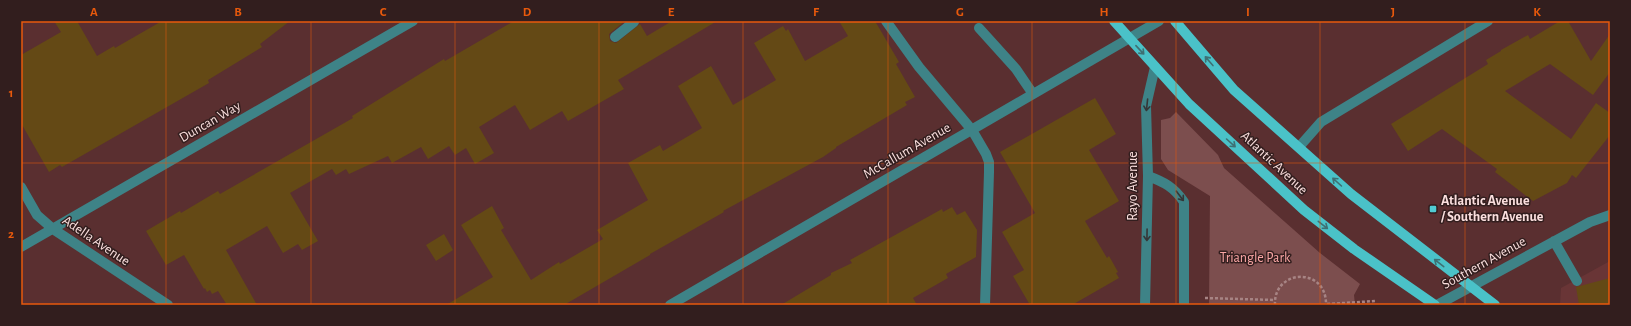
<svg xmlns="http://www.w3.org/2000/svg" width="1631" height="326" font-family="'Alegreya Sans',sans-serif">
<rect width="100%" height="100%" fill="#5a2f30"/>
<path fill="#693536" d="M1610,261V305H1560L1561,288Z"/>
<path fill="#7c4e4e" d="M1176,112L1218,155L1224,168L1320,253L1360,284L1354,295L1355,305H1209L1210,196L1168,170L1161,159V120L1170,118Z"/>
<path fill="#644915" d="M54,21H77L97,56L114,46L115,48L162,21H290L260,44L262,47L208,80L209,83L62,167L60,165L49,172L21,123V55L61,32Z
M514,21H625L609,34L610,41L616,43L640,24L647,36L672,21H717L618,80L624,89L568,121L562,111L530,130L515,105L479,127L494,153L475,164L466,148L455,155L449,146L428,159L421,147L392,163L388,156L349,174L346,169L336,175L332,169L290,193L318,241L302,250L298,244L283,253L267,226L226,250L257,305H227L218,291L212,294L210,290L207,292L205,288L204,289L184,255L166,265L146,231L180,211L181,213L218,191L220,194L353,118L352,116L444,59L445,61Z
M839,21H875L899,62L896,64L915,97L905,102L907,105L836,147V148L823,157L723,211L724,212L650,254V255L564,305H446L493,277L461,225L492,206L504,228L501,230L531,280L559,262L560,264L603,239L597,230L648,200L628,163L660,145L663,151L702,128L678,86L711,66L733,105L776,80L754,43L783,26L786,31L788,29L805,61L848,36Z
M1560,21H1568L1591,61L1610,34V72L1593,95L1550,64L1505,91L1571,139L1596,103L1610,113V135L1576,178L1572,175L1567,183L1533,201L1495,172L1497,169L1442,129L1408,151L1391,124L1488,64L1486,60L1501,51V50L1528,35L1530,39Z
M1095,98L1116,134L1089,150L1119,201L1085,221L1107,258L1109,256L1118,272L1116,273L1119,278L1072,305H1030L1013,276L1024,270L1002,232L1035,213L1000,152Z
M952,207L957,215L965,211L977,230L976,257L946,274L948,278L913,298L917,305H781L831,275V273L852,263L850,260L942,209L943,212Z
M444,234L453,250L436,261L426,245Z
M1610,278V305H1579L1576,287Z"/>
<g fill="none" stroke-linecap="round" stroke-linejoin="round">
<path stroke="#a78484" stroke-width="2.5" stroke-dasharray="3 2" stroke-linecap="butt" d="M1205,298L1275,300
M1327,304L1375,301
M1275,305C1273,269 1327,266 1326,305"/>
<path stroke="#3e8387" stroke-width="10" d="M886,21L919,67L972,130L986,154L989,162V172L985,305
M979,28L1016,69L1033,94
M615,37L634,22V21
M1299,147L1321,122L1488,21
M1148,176C1164,182 1174,187 1184,202V305
M21,187L37,215L53,229L168,305
M1554,241L1577,281
M21,247L413,21
M670,305L1159,21
M1145,305L1148,176L1146,106L1155,67
M1437,305L1590,222L1610,215"/>
<path stroke="#4ac2c8" stroke-width="10" d="M1114,21L1189,104L1304,210L1354,249L1435,305
M1175,21L1234,90L1351,194L1495,305"/>
</g>
<defs><path id="oneway-shaft" d="M-6 0H5M1.5-3L5.5 0L1.5 3" fill="none" stroke-width="1.6" stroke-linecap="round" stroke-linejoin="round"/></defs>
<g stroke="#3e7073">
<use href="#oneway-shaft" transform="translate(1140 50) rotate(47)"/>
<use href="#oneway-shaft" transform="translate(1209 61) rotate(-131)"/>
<use href="#oneway-shaft" transform="translate(1231 143) rotate(42)"/>
<use href="#oneway-shaft" transform="translate(1337 182) rotate(-138)"/>
<use href="#oneway-shaft" transform="translate(1323 225) rotate(38)"/>
<use href="#oneway-shaft" transform="translate(1439 263) rotate(-142)"/>
</g>
<g stroke="#353738">
<use href="#oneway-shaft" transform="translate(1147 105) rotate(96)"/>
<use href="#oneway-shaft" transform="translate(1180 196) rotate(53)"/>
<use href="#oneway-shaft" transform="translate(1147 235) rotate(91)"/>
</g>
<path fill="none" stroke="#e8590c" stroke-width="1" stroke-opacity="0.55" d="M166,21V305M311,21V305M455,21V305M599,21V305M743,21V305M888,21V305M1032,21V305M1176,21V305M1320,21V305M1465,21V305M21,163H1610"/>
<rect fill="#51ccd3" stroke="#321e1e" stroke-width="1.5" x="1429" y="205" width="8" height="8" rx="2"/>
<g text-anchor="middle" dominant-baseline="central" stroke-width="3" stroke-linejoin="round" paint-order="stroke">
<g font-size="14" fill="#fbdfde" stroke="#321e1e">
<text transform="translate(210 122) rotate(-30)">Duncan Way</text>
<text transform="translate(907 151) rotate(-30)">McCallum Avenue</text>
<text transform="translate(1274 163) rotate(43)">Atlantic Avenue</text>
<text transform="translate(1133 186) rotate(-90)">Rayo Avenue</text>
<text transform="translate(96 241) rotate(34)">Adella Avenue</text>
<text transform="translate(1484 263) rotate(-29)">Southern Avenue</text>
</g>
<g font-size="14" font-weight="bold" fill="#fbdfde" stroke="#321e1e" text-anchor="start">
<text x="1441" y="201">Atlantic Avenue<tspan x="1441" dy="16">/ Southern Avenue</tspan></text>
</g>
<g font-size="14" fill="#faa6a5" stroke="#321e1e">
<text x="1255" y="258">Triangle Park</text>
</g>
</g>
<rect width="1631" height="326" fill="none" stroke="#321e1e" stroke-width="44"/>
<rect x="22" y="22" width="1587" height="282" fill="none" stroke="#e8590c" stroke-width="1.5"/>
<g font-size="13" text-anchor="middle" font-weight="bold" fill="#e8590c">
<text x="94" y="16">A</text>
<text x="238" y="16">B</text>
<text x="383" y="16">C</text>
<text x="527" y="16">D</text>
<text x="671" y="16">E</text>
<text x="816" y="16">F</text>
<text x="960" y="16">G</text>
<text x="1104" y="16">H</text>
<text x="1248" y="16">I</text>
<text x="1393" y="16">J</text>
<text x="1537" y="16">K</text>
<text x="11" y="97">1</text>
<text x="11" y="238">2</text>
</g>
</svg>
